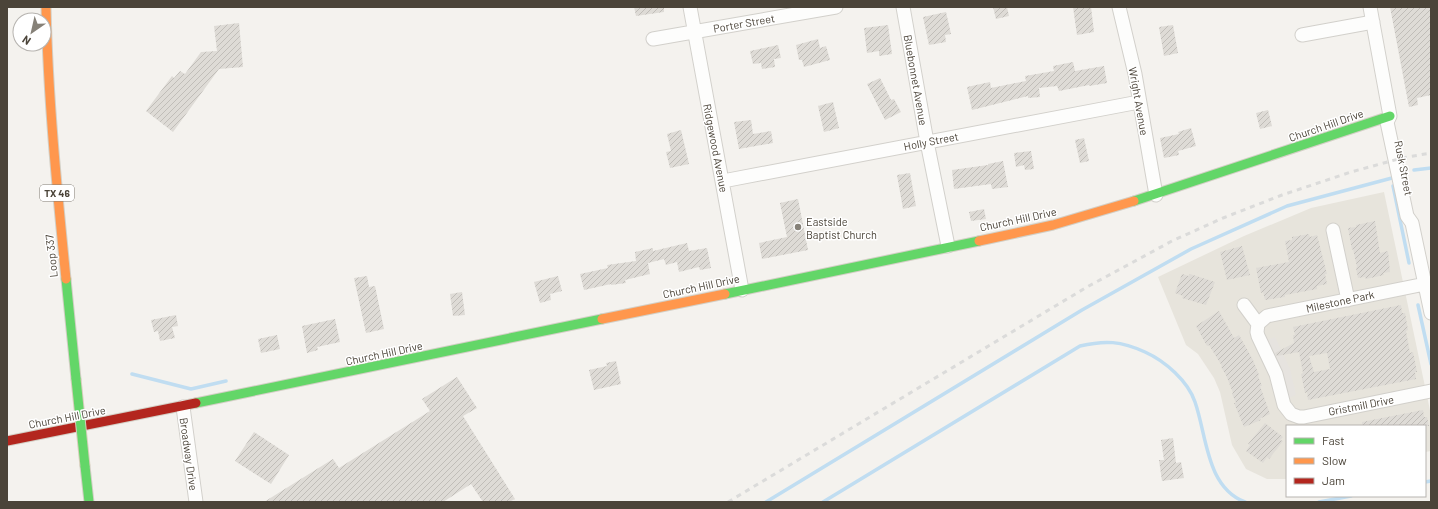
<svg xmlns="http://www.w3.org/2000/svg" width="1438" height="509" font-family="Barlow,sans-serif">
<defs>
<pattern id="building-hatch" width="6" height="6" patternUnits="userSpaceOnUse"><rect width="6" height="6" fill="#dedbd6"/><path d="M-1 1l2-2M0 6l6-6M5 7l2-2" fill="none" stroke="#c0bdb8"/></pattern>
</defs>
<rect width="100%" height="100%" fill="#f4f2ee"/>
<path fill="#e7e4dc" d="M1384,192L1431,415V451L1425,452V426H1287V479H1267L1246,469L1232,445L1220,392L1214,378L1198,354L1186,345L1158,277L1244,236L1311,208Z"/>
<path fill="#e6e3df" d="M1275,337L1290,369L1296,395L1288,398L1267,340Z"/>
<g fill="none" stroke-linecap="round" stroke-linejoin="round">
<path stroke="#c0ddf1" stroke-width="3.5" d="M1414,170L1431,168
M1393,186L1409,263
M1418,305L1431,364
M132,374L191,389L226,381
M1425,482L1431,481
M766,502L1082,310L1191,249L1287,206L1392,178
M823,502L1080,346C1105,340 1121,341 1145,352C1165,361 1188,381 1195,402C1207,436 1206,487 1245,502
M1319,502L1351,496"/>
</g>
<path fill="url(#building-hatch)" fill-rule="evenodd" d="M634,7H664V12L636,16Z
M993,7H1007L1009,16L996,19Z
M1073,7H1091L1094,32L1077,35Z
M1390,7H1431V95L1417,98L1418,105L1409,107Z
M946,12L951,34L945,35L946,42L929,45L923,17Z
M239,23L243,67L219,69L173,132L146,111L172,76L174,78L180,71L185,74L201,52L217,51L214,26Z
M888,25L892,54L879,56V51L867,53L864,28Z
M1173,25L1178,53L1164,56L1159,27Z
M818,39L820,48L826,46L830,60L804,67L802,60H799L796,45Z
M778,45L781,58L774,59L775,67L762,69L761,63L753,64L750,51Z
M1073,62L1075,71L1104,66L1107,83L1089,86V85L1059,91L1057,86L1039,88L1040,97L1028,98V96L972,110L967,87L990,82L991,88L1026,81L1025,76L1054,71L1053,66Z
M880,78L891,100L894,99L901,112L885,120L867,84Z
M833,102L839,128L824,132L818,106Z
M1268,110L1272,126L1260,129L1256,113Z
M751,120L753,134L771,131L773,143L739,149L734,122Z
M1191,128L1196,146L1178,151L1179,155L1164,158L1160,138L1179,134L1178,132Z
M681,130L689,164L670,168L666,152L671,151L667,134Z
M1084,138L1089,161L1080,163L1075,140Z
M1031,151L1034,169L1025,170L1024,165L1016,167L1014,153Z
M1003,161L1008,187L992,189L991,184L954,189L952,170L988,165V164Z
M910,173L916,206L903,209L897,175Z
M798,199L808,250L762,259L759,243L787,237L780,203Z
M984,209L986,219L971,221L969,212Z
M1375,221L1380,253L1388,251L1390,272L1383,273L1384,275L1366,279L1365,277L1358,278L1356,268L1357,267L1353,249L1352,250L1348,228L1356,227V225Z
M1309,234L1310,237L1317,235L1327,274H1325L1327,284L1317,286V289L1285,295V297L1265,300L1263,292L1261,293L1256,268L1289,262L1285,241L1292,240V237Z
M687,243L689,251L707,248L711,268L700,270L699,267L679,272L677,262L666,265L664,259L648,263L650,274L625,280L626,283L611,285V284L584,290L580,274L608,268L607,265L636,261L635,252L653,248V251Z
M1242,246L1250,275L1227,280L1220,252Z
M1182,274L1189,276L1190,274L1215,282L1206,305L1182,298L1183,296L1175,293Z
M367,276L369,287L375,286L384,329L366,333L354,278Z
M558,276L562,291L550,294L551,300L540,303L534,282Z
M462,292L465,315L453,316L450,294Z
M1401,305L1402,313H1405L1408,330L1406,331L1410,353L1413,352L1417,372H1415L1416,379L1308,400L1307,392L1305,393L1301,374L1303,373L1299,352L1277,356L1275,353L1294,343L1293,335H1295L1293,327ZM1327,353L1330,369L1314,372L1309,356Z
M1219,311L1234,338L1239,335L1253,360L1259,375L1258,376L1262,386H1260L1270,414L1259,419L1261,420L1244,427L1234,403H1236L1232,394L1233,393L1226,375L1221,367L1222,366L1209,345L1207,346L1196,326Z
M176,315L178,326L172,327L175,338L160,341L158,331L154,332L151,320Z
M335,319L340,342L317,347L318,350L307,353L302,326Z
M277,335L280,349L261,353L258,339Z
M616,361L621,384L594,390L589,370L607,366L606,363Z
M457,377L477,408L463,416L515,499L509,502H483L471,484L443,502H264L333,459L339,468L430,411L422,399Z
M1423,410L1424,417H1427L1429,426H1362V422Z
M1265,423L1283,437L1280,440L1283,441L1269,459L1267,457L1263,463L1246,451L1250,445L1248,444Z
M254,432L289,455L271,484L235,461Z
M1173,438L1176,463L1181,462L1184,478L1162,481L1159,460H1164L1161,440Z"/>
<g fill="none" stroke-linecap="round" stroke-linejoin="round">
<defs>
<path id="street" d="M690,7L742,290
M903,7L927,142L948,246
M1119,7L1135,74L1156,195
M1370,7L1390,116L1387,122L1407,216L1412,223L1431,313
M1302,35L1373,22
M653,39L836,7
M723,181L1139,102
M1333,230L1348,300
M1244,305L1258,324L1257,332L1258,336L1276,374L1284,405L1291,414L1299,417H1304L1431,391
M1258,324L1267,316L1425,284
M183,407L196,502"/>
<path id="fast" d="M1134,201L1390,116
M66,279L76,379
M725,294L979,241
M196,403L602,319
M85,466L89,502"/>
<path id="slow" d="M46,7C48,98 57,189 66,279
M979,241L1053,225L1134,201
M602,319L725,294"/>
<path id="jam" d="M7,441L196,403"/>
</defs>
<use href="#street" stroke="#d2d0cb" stroke-width="15"/>
<use href="#fast" stroke="#d3cfc5" stroke-width="11"/>
<use href="#slow" stroke="#d3cfc5" stroke-width="11"/>
<use href="#jam" stroke="#d3cfc5" stroke-width="11"/>
<use href="#street" stroke="#fdfdfc" stroke-width="13"/>
<use href="#fast" stroke="#63d668" stroke-width="9"/>
<use href="#slow" stroke="#ff974d" stroke-width="9"/>
<use href="#jam" stroke="#b3261e" stroke-width="9"/>
<path stroke="#dbdbda" stroke-width="3" stroke-dasharray="5 5" stroke-linecap="butt" d="M728,502L1087,287L1172,241L1223,218L1282,195L1351,172L1402,158L1431,153"/>
<defs>
<path id="fast-bridge" d="M76,379L85,466"/>
</defs>
<use href="#fast-bridge" stroke="#d6cebb" stroke-width="11" stroke-linecap="butt"/>
<use href="#fast-bridge" stroke="#63d668" stroke-width="9"/>
</g>
<circle fill="#868178" stroke="#fff" stroke-width="1.5" cx="798" cy="227" r="4"/>
<g text-anchor="middle" dominant-baseline="central" stroke-width="3" stroke-linejoin="round" paint-order="stroke">
<rect fill="#fff" stroke="#817c74" stroke-width="1" x="40" y="185" width="34" height="16" rx="3"/>
<g font-size="10" font-weight="bold" fill="#4b4439">
<text x="57" y="193">TX 46</text>
</g>
<g font-size="11" fill="#4b4439" stroke="#fff">
<text transform="translate(744 23) rotate(-10)">Porter Street</text>
<text transform="translate(916 80) rotate(80)">Bluebonnet Avenue</text>
<text transform="translate(1139 101) rotate(80)">Wright Avenue</text>
<text transform="translate(1326 125) rotate(-19)">Church Hill Drive</text>
<text transform="translate(931 141) rotate(-11)">Holly Street</text>
<text transform="translate(716 148) rotate(79)">Ridgewood Avenue</text>
<text transform="translate(1404 168) rotate(79)">Rusk Street</text>
<text transform="translate(1018 219) rotate(-12)">Church Hill Drive</text>
<text transform="translate(51 256) rotate(-96)">Loop 337</text>
<text transform="translate(701 286) rotate(-12)">Church Hill Drive</text>
<text transform="translate(1340 301) rotate(-12)">Milestone Park</text>
<text transform="translate(384 353) rotate(-12)">Church Hill Drive</text>
<text transform="translate(1361 405) rotate(-11)">Gristmill Drive</text>
<text transform="translate(67 417) rotate(-11)">Church Hill Drive</text>
<text transform="translate(189 454) rotate(82)">Broadway Drive</text>
</g>
<g font-size="11" fill="#4b4439" stroke="#fff" text-anchor="start">
<text x="806" y="221">Eastside<tspan x="806" dy="13">Baptist Church</tspan></text>
</g>
</g>
<rect width="1438" height="509" fill="none" stroke="#4b4439" stroke-width="16"/>
<rect x="1286" y="425" width="140" height="72" fill="#ffffff" stroke="#b7b4b0"/>
<rect x="1294" y="438" width="20" height="6" fill="#63d668" stroke="#b7b4b0"/>
<text x="1322" y="445" font-size="12" fill="#4b4439">Fast</text>
<rect x="1294" y="458" width="20" height="6" fill="#ff974d" stroke="#b7b4b0"/>
<text x="1322" y="465" font-size="12" fill="#4b4439">Slow</text>
<rect x="1294" y="478" width="20" height="6" fill="#b3261e" stroke="#b7b4b0"/>
<text x="1322" y="485" font-size="12" fill="#4b4439">Jam</text>
<g transform="translate(32 32) rotate(214)"><circle r="19" fill="#ffffff" stroke="#b7b4b0"/>
<path d="M0-3L7 15L0 10L-7 15Z" fill="#868178"/>
<text y="-6" font-size="11" font-weight="bold" text-anchor="middle" fill="#4b4439">N</text>
</g>
</svg>
